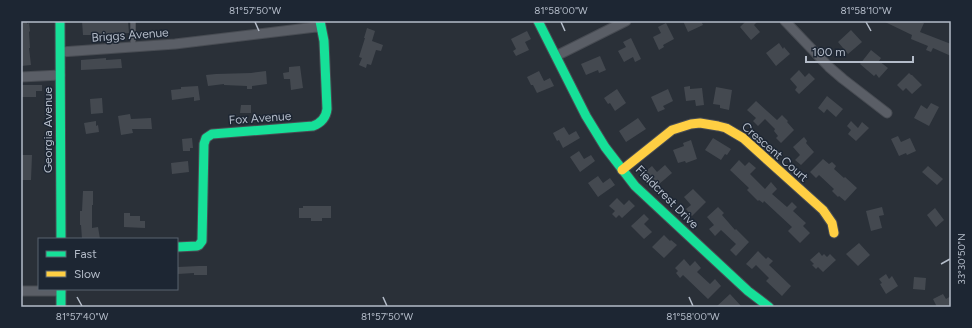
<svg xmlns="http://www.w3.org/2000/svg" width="972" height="328" font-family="Figtree,sans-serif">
<rect width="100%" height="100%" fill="#2a3038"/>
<path fill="#444950" d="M21,21H27V24L29,23L30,31L29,32L30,48H29L31,65L21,66Z
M82,21H128L129,33L91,36V35H83Z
M683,21H701L703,25L688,32Z
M746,21H758L754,25L760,32L751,40L740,27Z
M883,21H918L924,23L920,32L951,44V56L933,48L931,52L926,50L928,46L911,39L912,35Z
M666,23L674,39L663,45L664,47L659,50L653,37L661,33L658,27Z
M367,28L375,31L372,41L383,45L381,51L376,50L371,65L367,64L366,68L359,65L362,58L359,57L365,38H364Z
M851,30L862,42L848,54L838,42Z
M527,31L531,39L525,42L529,50L516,56L513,51L516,49L511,39Z
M631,38L641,59L635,62L633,57L624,62L618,51L626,47L623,42Z
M779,43L783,49L784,47L790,54L776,66L766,53Z
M871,50L881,58L879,61L888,68L879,78L876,74L874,76L860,64Z
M600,56L606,70L599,73L598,70L586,75L581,64Z
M106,58V60L121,59L122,68L81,70V60Z
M300,66L303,88L291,90L290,79H284L283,73L289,72V67Z
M799,70L805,77L809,73L815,79L799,94L795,90L797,87L790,79Z
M266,71L267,84L252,86V89H247V86L224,85V84L208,86L206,75L216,74L251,73Z
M539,71L544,81L550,78L554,86L537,93L533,85H531L527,77Z
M909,73L911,75H912L922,85L912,94L906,88L903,91L897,85Z
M22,85H42V91H36V97H21Z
M198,86L200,100L194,101V97L172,100L171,90L181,89V87Z
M690,86V89L702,88L704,105L696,106L695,100L686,101L684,87Z
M716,87L732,90L729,110L720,108V105L713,104Z
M617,89L626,103L615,111L610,103L608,104L604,98Z
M668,89L673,101L663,106L665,109L658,112L651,97Z
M827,96L843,109L836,117L827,109L824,113L818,108Z
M102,98L103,113L91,114L90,99Z
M756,101L777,120L782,115L788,121L787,122L794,130L781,143L776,138L778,136L774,131L775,129L765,119L758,126L753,121L756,118L747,110Z
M931,103L939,107L929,126L914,118L921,105L927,109Z
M241,105H251V113H240Z
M130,114L131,119L151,118L152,129H132L133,133L121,135L118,116Z
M638,118L646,129L626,142L619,131Z
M96,121V126L98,125L99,132L86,134L84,123Z
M851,121L858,128L862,122L869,128L856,141L848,134L851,130L847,126Z
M564,127L569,135L576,131L580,138L563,148L559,140L557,141L553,133Z
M898,136L901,142L910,138L916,151L907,155L906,153L899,156L891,139Z
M804,137L807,141L806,143L814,152L801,165L795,160L800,155L793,147Z
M192,138L193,148H190V151H183L182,139Z
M713,138L731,149L727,155L725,154L721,160L705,150Z
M691,140L697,159L686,163L685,161L678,163L673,150L684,146L683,143Z
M579,151L584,159L591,155L595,161L580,172L570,157Z
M21,155H32L31,180H21Z
M823,159L829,164L832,162L836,166L834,169L844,178L845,177L857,188L845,201L839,196L838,197L832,191L834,189L819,175L816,178L810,172Z
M739,160L745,166L749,162L756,168L750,174L765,189L771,182L777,189L772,194L787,207L792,202L797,207L793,211L806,223L803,226L810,233L800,243L788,231L792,227L764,201L763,203L759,200L758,201L747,190L749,188L730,170Z
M188,161L189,172L172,174L171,163Z
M665,165L672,173L658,185L646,171L652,166L657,172Z
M928,166L943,179L937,185L922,172Z
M598,176L603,183L610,178L615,185L598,197L588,183Z
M693,189L706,202L692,216L686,209L691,205L684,197Z
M83,191H93V205H92V228L98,227L100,239H82L81,225H80V211H82Z
M617,198L624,205L629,200L635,206L622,218L619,215L616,218L612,214L615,211L609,206Z
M303,206H331V218H322V221H311V218H299V208H303Z
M718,207L724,213L722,215L735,230L736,229L749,242L736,256L730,250L736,244L721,230L715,236L709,229L714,225L707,217Z
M882,207L884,215L879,216L882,228L871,231L866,211Z
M935,208L944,220L936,227L927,215Z
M124,213H130V216H140V221H145V228L124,227Z
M644,214L649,219L644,224L652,232L644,239L631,226Z
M664,235L670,241L671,240L677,245L664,258L652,247Z
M859,243L870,255L858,266L846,254Z
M758,251L766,259L768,257L773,261L769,265L791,286L782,296L766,281L769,278L756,265L752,269L746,264Z
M819,252L822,256L824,254L827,257L830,254L836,260L823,272L818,267L816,269L812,265L814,264L810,260Z
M684,259L690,266L695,261L701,268L697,272L710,284L715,279L721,286L708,299L683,275L680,278L676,273L678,271L675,268Z
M199,266H207V275H194V273L178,274V267Z
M886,274L889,279L892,276L898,286L886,294L880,284L882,283L879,279Z
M914,277L926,278L925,290L913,289Z
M730,294L742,307H716Z
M943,294L946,299L951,296V307H937L933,299Z"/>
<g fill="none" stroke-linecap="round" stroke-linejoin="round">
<defs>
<path id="lane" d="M133,47V21"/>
<path id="street" d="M785,21L829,67L843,79L887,113
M61,52L175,44L316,27L321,28
M556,56L626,21
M21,77L60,75
M21,291H61"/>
<path id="fast" d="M60,21L61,239
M538,21L586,116L605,147L635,186L748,291L769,307
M177,247L197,246L199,245L202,241L204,144L206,138L212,134L313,126C321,123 326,118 327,109L324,41L320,21
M61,289V307"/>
<path id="slow" d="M622,170L672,130L691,124L700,123L718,126L726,128L743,138L823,210L832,223L834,233"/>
</defs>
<use href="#lane" stroke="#484c53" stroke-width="6"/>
<use href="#street" stroke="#484c53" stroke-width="11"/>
<use href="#fast" stroke="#484c53" stroke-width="11"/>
<use href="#slow" stroke="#484c53" stroke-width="11"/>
<use href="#lane" stroke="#5a5e66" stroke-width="4.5"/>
<use href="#street" stroke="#5a5e66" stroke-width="9"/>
<use href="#fast" stroke="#16e098" stroke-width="9"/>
<use href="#slow" stroke="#ffcf43" stroke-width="9"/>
</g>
<path fill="none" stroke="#b4bcc9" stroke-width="1.5" d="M255,22L259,31M561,22L565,31M866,22L871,31M941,264L950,259M77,297L82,306M383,297L387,306M689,297L693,306"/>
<g text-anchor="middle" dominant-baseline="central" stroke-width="3" stroke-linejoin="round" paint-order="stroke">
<g font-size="12" fill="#b4bcc9" stroke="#1d2633">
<text transform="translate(130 35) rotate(-4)">Briggs Avenue</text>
<text transform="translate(260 118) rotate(-4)">Fox Avenue</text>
<text transform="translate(48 130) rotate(-90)">Georgia Avenue</text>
<text transform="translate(775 152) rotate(41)">Crescent Court</text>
<text transform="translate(667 197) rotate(45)">Fieldcrest Drive</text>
</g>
</g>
<rect width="972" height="328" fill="none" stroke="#1d2633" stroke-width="44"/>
<rect x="38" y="238" width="140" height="52" fill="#1d2633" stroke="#59626f"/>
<rect x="46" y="251" width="20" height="6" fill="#16e098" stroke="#59626f"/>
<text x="74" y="258" font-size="12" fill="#b4bcc9">Fast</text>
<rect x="46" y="271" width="20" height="6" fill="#ffcf43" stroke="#59626f"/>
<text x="74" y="278" font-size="12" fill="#b4bcc9">Slow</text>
<path d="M806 56v6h107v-6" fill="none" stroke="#b4bcc9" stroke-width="2"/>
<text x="812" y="56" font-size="12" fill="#b4bcc9" stroke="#1d2633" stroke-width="3" paint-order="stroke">100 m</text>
<rect x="22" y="22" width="928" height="284" fill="none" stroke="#b4bcc9" stroke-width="1.5"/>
<g font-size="10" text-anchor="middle" fill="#b4bcc9">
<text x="255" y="14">81°57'50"W</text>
<text x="561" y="14">81°58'00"W</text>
<text x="866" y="14">81°58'10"W</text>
<text transform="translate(961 259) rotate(-90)" y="4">33°30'50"N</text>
<text x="82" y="320">81°57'40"W</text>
<text x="387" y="320">81°57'50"W</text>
<text x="693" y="320">81°58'00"W</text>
</g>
</svg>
